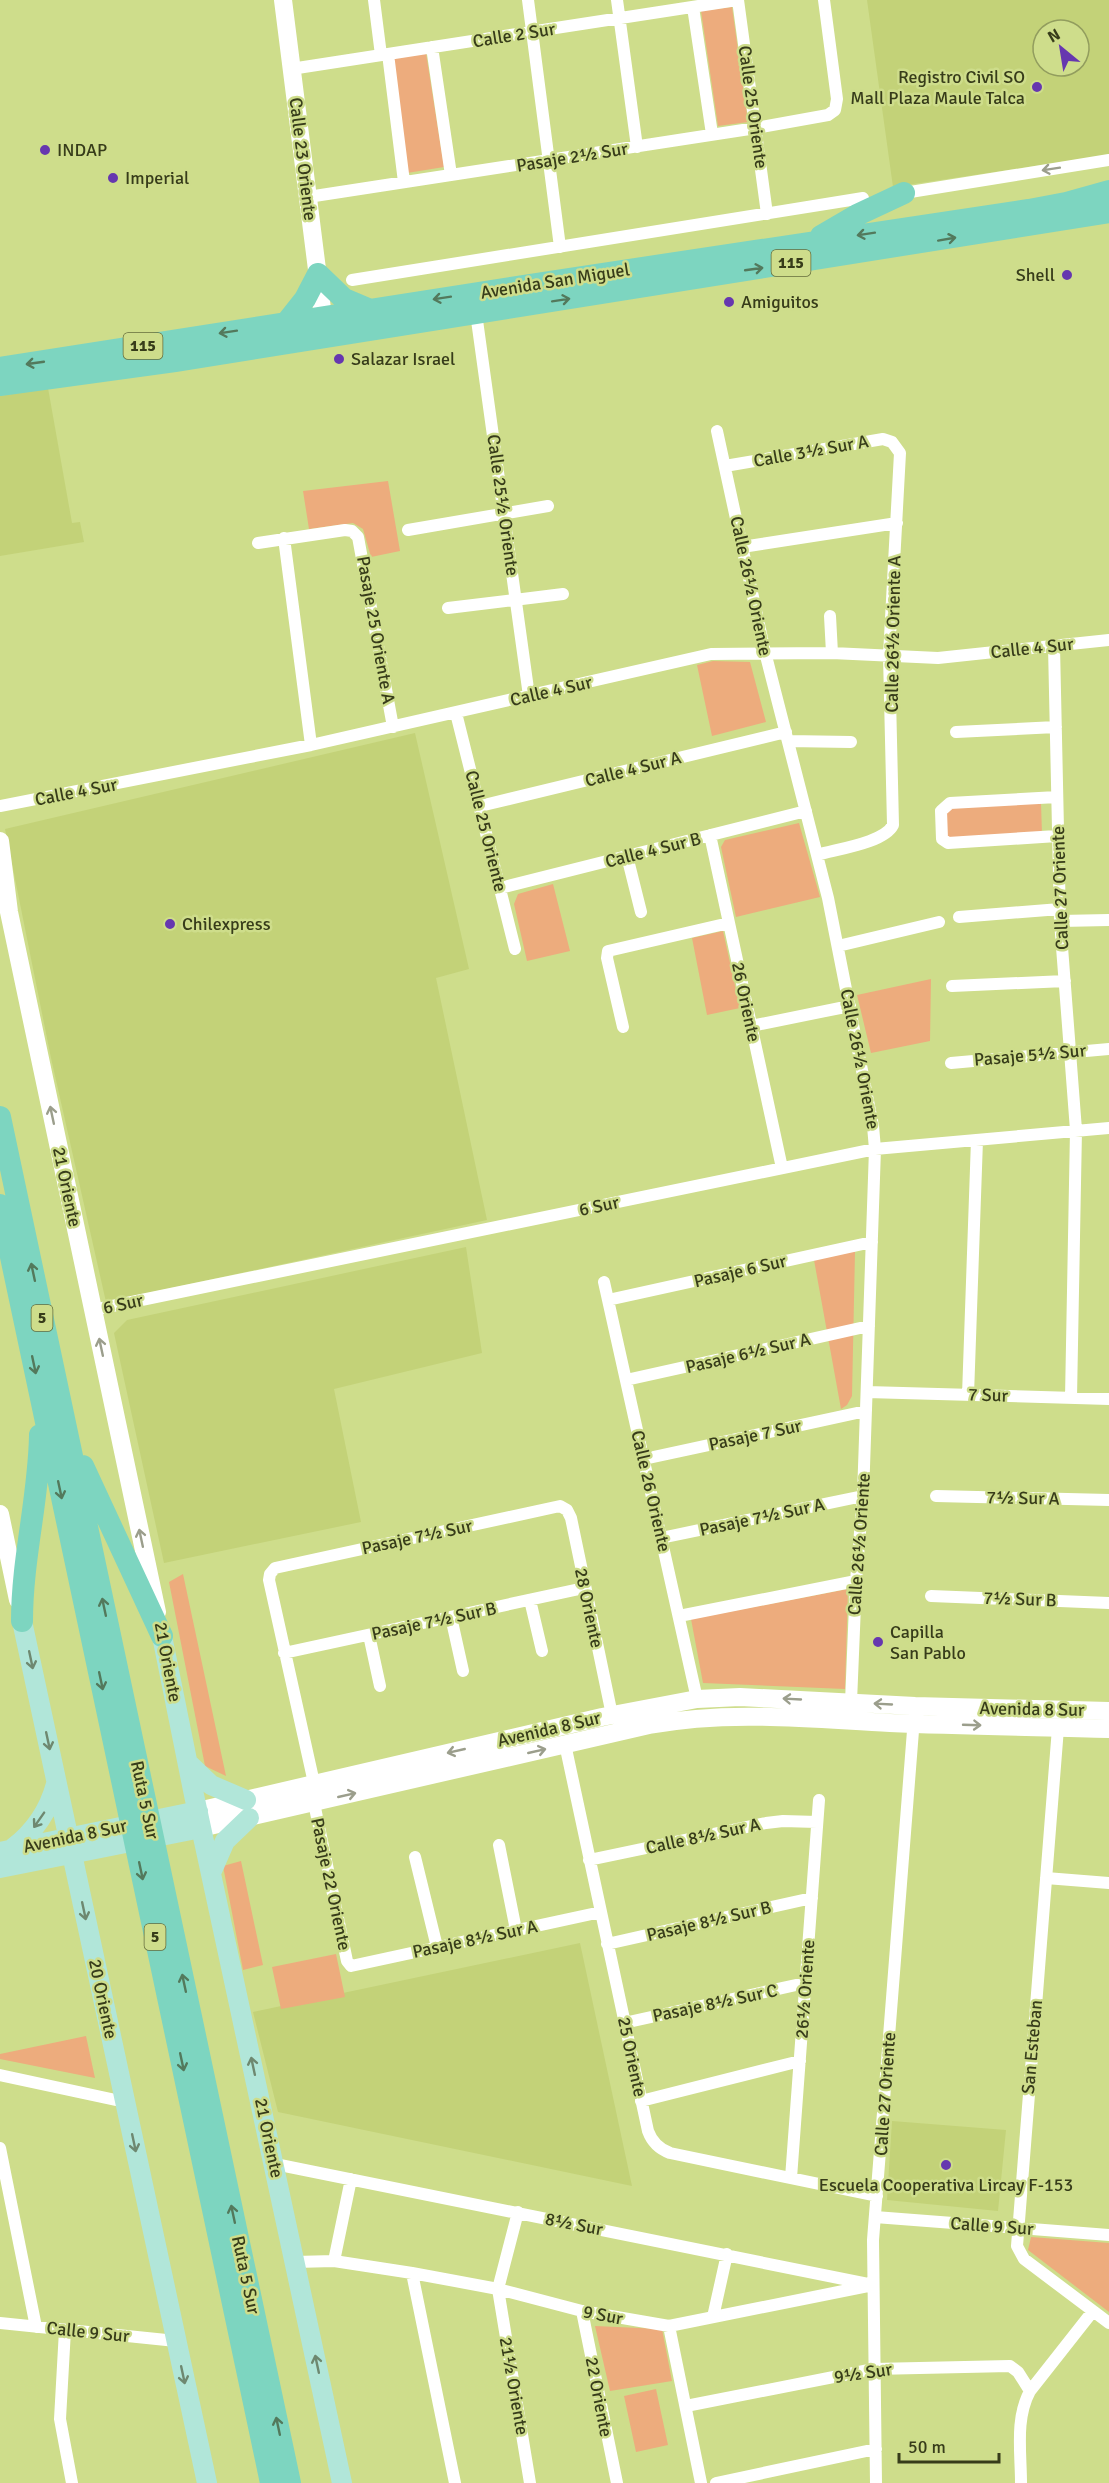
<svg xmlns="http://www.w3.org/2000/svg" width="1109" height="2483" font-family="Signika,sans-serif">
<rect width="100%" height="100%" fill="#cedd8b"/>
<path fill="#c3d278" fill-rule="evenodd" d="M867,0H1109V155L893,187ZM1043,30H1079V66H1043Z
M48,388L72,523L80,522L84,542L0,556V396Z
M415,733L469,969L436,978L487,1220L106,1302L51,1058L5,829Z
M466,1247L482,1353L334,1389L361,1522L164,1563L114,1333L127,1320Z
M580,1943L632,2186L278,2112L253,2012Z
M892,2121L1006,2130L998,2211L887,2200Z"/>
<path fill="#edac7d" d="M732,7L748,122L718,126L701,11Z
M426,53L444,167L407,173L393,58Z
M388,481L400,551L371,557L363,529L353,523L309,529L303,491Z
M713,661L750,662L766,722L712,736L697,665Z
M1041,803L1042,834L943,840L942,807Z
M799,823L820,897L736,917L721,847L725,840Z
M553,884L570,951L527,961L514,904L518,894Z
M723,931L740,1008L707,1015L692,938Z
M931,979L930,1041L871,1053L857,995Z
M849,1250L855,1252L852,1396L847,1405L841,1409L814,1260Z
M183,1574L226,1776L205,1766L169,1582Z
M848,1589L845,1689L703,1683L691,1619Z
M241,1861L263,1965L243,1970L223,1866Z
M336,1954L345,1997L281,2009L272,1967Z
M86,2036L95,2078L0,2059V2054Z
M1031,2237L1109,2243V2312L1028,2250Z
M595,2326L662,2329L672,2381L610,2391Z
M656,2389L668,2445L636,2452L624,2396Z"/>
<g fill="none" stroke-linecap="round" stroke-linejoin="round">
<path stroke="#fff" stroke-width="12" d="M374,0L381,55
M528,0L560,247
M617,0L637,147
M738,0L767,214
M693,7L712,134
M432,47L451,175
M388,54L404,182
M291,69L737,0
M904,193L1109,160
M308,197L756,128L828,115L835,110L837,99L824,0
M352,280L863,198
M476,313L529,696
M717,431L765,652L828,898L873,1126L875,1149L863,1496L856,1581L851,1702
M725,466L883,439L892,442L900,453L889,655L893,825C884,843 837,849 817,855
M408,530L548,506
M284,538L311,745
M258,543L345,530L352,531L358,537L393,727
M742,547L897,523
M448,608L563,594
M830,616L832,653
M1054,646L1060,921L1076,1130L1071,1398
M456,713L515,949
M956,732L1056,727
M788,741L851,742
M0,806L311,745L711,654L832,653L938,658L1109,640
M480,806L786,732
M710,835L782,1168
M1057,836L948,843L942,839L941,811L950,803L1057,797
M627,856L641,912
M500,888L806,811
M959,917L1060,909
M1060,921L1109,920
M838,946L939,922
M952,986L1065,981
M751,1026L850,1006
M623,1027L607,958L608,951L729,923
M951,1063L1109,1049
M604,1282L697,1699
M608,1300L872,1242
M93,1310L875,1149L1109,1128
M626,1380L869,1326
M867,1392L1109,1399
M968,1395L977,1140
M644,1459L866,1411
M936,1496L1109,1500
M661,1538L863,1496
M931,1596L1109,1603
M530,1600L542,1651
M679,1616L856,1581
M451,1617L463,1671
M369,1635L380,1686
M284,1653L584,1588
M1058,1728L1017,2246L1024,2259L1109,2323
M565,1744L648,2131C652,2142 659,2149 670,2153L877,2196
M314,1783L269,1580L270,1574L275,1568L560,1506L567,1510L571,1518L612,1715
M314,1803L347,1961L351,1966L601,1912
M499,1845L516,1930
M415,1857L437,1947
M589,1860L766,1823L783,1821L817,1822
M1046,1878L1109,1883
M607,1944L812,1898
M624,2023L805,1983
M0,2075L125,2102
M641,2101L800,2061
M0,2148L36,2327
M275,2164L873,2285
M791,2178L819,1800
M518,2212L498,2289L530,2483
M875,2217L1109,2235
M334,2261L351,2179
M295,2262L334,2261L412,2273L498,2289L582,2311L669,2326L868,2286
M412,2273L455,2483
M582,2311L617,2483
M713,2317L727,2254
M0,2323L176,2341
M669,2326L701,2483
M65,2330L60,2419L72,2483
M686,2406L874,2369L1010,2366L1018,2372L1030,2391
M716,2483L876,2449
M876,2483L873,2240L914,1718
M1021,2483C1021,2452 1015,2419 1030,2391L1093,2311"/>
<path stroke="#fff" stroke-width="18" d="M283,0L323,317
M0,841L9,912L157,1612
M0,1514L18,1600
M198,1811L602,1717L697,1699L740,1697L915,1706L1109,1711
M201,1828L649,1725C730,1710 809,1719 890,1723C963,1726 1036,1727 1109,1729"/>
<path stroke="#b1e6d9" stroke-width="20" d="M22,1621L207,2483
M162,1636L194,1795L342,2483
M188,1763L211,1785L246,1800
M13,1848C34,1832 49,1810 56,1784
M0,1852L198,1811
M0,1868L201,1828
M211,1873L225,1841L249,1818"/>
<path stroke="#7dd5c0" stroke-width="22" d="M821,236L857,215L904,193
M318,274L344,299L370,310
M286,323L305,299L318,274
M0,368L562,280L1029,210L1066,203L1109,191
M0,385L175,361L1109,212
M0,1117L290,2483
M0,1205L271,2483
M83,1466L162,1636
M22,1621C22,1558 39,1498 40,1435"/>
</g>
<defs><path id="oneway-shaft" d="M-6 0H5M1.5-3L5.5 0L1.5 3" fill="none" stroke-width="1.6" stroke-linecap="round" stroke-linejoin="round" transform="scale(1.5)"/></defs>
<g stroke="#9b9e8c">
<use href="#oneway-shaft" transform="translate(1051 169) rotate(171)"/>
<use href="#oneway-shaft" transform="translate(52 1115) rotate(-102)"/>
<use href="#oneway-shaft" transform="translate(101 1347) rotate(-102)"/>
<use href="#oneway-shaft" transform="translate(141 1538) rotate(-102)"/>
<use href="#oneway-shaft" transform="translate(792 1699) rotate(-177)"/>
<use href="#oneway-shaft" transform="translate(883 1704) rotate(-177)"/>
<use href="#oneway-shaft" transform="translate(972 1725) rotate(2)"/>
<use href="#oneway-shaft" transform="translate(456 1751) rotate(167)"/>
<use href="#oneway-shaft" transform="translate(537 1751) rotate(-13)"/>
<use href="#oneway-shaft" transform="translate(347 1795) rotate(-13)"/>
</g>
<g stroke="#53795c">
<use href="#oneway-shaft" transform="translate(866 234) rotate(171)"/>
<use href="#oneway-shaft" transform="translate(947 239) rotate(-10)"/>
<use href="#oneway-shaft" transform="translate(754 269) rotate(-8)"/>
<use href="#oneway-shaft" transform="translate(442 298) rotate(171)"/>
<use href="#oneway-shaft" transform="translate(561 300) rotate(-9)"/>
<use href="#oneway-shaft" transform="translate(228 332) rotate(171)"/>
<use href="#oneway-shaft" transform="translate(35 363) rotate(172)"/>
<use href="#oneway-shaft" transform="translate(33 1272) rotate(-102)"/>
<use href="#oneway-shaft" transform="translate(34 1365) rotate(78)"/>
<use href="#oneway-shaft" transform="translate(60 1490) rotate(78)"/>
<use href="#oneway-shaft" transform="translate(104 1607) rotate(-102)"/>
<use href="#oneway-shaft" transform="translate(101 1681) rotate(78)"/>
<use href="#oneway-shaft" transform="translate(141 1871) rotate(78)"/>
<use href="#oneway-shaft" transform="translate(184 1983) rotate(-102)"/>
<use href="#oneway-shaft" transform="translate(182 2062) rotate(78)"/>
<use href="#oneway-shaft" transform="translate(233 2214) rotate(-102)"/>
<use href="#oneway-shaft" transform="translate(278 2426) rotate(-102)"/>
</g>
<g stroke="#6e8870">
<use href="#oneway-shaft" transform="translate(31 1660) rotate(78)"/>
<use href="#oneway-shaft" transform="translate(48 1741) rotate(78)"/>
<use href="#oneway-shaft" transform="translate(39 1820) rotate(125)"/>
<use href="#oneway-shaft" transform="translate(84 1911) rotate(78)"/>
<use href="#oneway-shaft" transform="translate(253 2066) rotate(-102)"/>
<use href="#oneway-shaft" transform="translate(134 2143) rotate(78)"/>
<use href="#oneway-shaft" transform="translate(317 2364) rotate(-102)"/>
<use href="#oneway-shaft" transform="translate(183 2375) rotate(78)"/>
</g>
<g fill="#6637af" stroke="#cedd8b" stroke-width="2">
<circle cx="1037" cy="87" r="6"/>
<circle cx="45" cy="150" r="6"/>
<circle cx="113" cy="178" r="6"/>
<circle cx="1067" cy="275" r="6"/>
<circle cx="729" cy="302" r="6"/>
<circle cx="339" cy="359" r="6"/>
<circle cx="170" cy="924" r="6"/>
<circle cx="878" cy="1642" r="6"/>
<circle cx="946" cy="2165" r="6"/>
</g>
<g text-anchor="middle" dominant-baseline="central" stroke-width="5" stroke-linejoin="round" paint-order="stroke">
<g fill="#cedd8b" stroke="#646c3c" stroke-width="1.5">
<rect x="771.5" y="250" width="39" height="26" rx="4.5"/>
<rect x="123.5" y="333" width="39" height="26" rx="4.5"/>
<rect x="31.5" y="1305" width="21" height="26" rx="4.5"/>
<rect x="144.5" y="1924" width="21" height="26" rx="4.5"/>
</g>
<g font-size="16" font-weight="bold" fill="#373c1a">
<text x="791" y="263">115</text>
<text x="143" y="346">115</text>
<text x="42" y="1318">5</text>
<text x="155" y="1937">5</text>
</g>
<g font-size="18" fill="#373c1a" stroke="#cedd8b">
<text transform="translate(514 35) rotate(-9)">Calle 2 Sur</text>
<text transform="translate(753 107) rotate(82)">Calle 25 Oriente</text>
<text transform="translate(572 157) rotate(-9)">Pasaje 2½ Sur</text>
<text transform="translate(303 159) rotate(83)">Calle 23 Oriente</text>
<text transform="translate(555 281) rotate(-9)">Avenida San Miguel</text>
<text transform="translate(811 451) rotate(-10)">Calle 3½ Sur A</text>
<text transform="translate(503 505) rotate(82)">Calle 25½ Oriente</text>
<text transform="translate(751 586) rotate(78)">Calle 26½ Oriente</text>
<text transform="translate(376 630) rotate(80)">Pasaje 25 Oriente A</text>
<text transform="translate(893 634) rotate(-89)">Calle 26½ Oriente A</text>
<text transform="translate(1032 648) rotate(-6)">Calle 4 Sur</text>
<text transform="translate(551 691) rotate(-13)">Calle 4 Sur</text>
<text transform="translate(633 769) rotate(-14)">Calle 4 Sur A</text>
<text transform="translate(76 792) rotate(-11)">Calle 4 Sur</text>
<text transform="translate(486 831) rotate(76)">Calle 25 Oriente</text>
<text transform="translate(653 850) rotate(-14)">Calle 4 Sur B</text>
<text transform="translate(1060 888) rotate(-92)">Calle 27 Oriente</text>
<text transform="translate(746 1002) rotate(78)">26 Oriente</text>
<text transform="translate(1030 1055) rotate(-5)">Pasaje 5½ Sur</text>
<text transform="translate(860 1059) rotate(79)">Calle 26½ Oriente</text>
<text transform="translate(67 1187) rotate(78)">21 Oriente</text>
<text transform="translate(599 1206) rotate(-12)">6 Sur</text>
<text transform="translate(740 1271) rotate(-13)">Pasaje 6 Sur</text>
<text transform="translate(123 1304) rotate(-12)">6 Sur</text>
<text transform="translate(748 1353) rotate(-13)">Pasaje 6½ Sur A</text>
<text transform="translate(988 1395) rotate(2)">7 Sur</text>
<text transform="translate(755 1435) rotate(-12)">Pasaje 7 Sur</text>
<text transform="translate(651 1491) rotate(77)">Calle 26 Oriente</text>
<text transform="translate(1023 1498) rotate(1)">7½ Sur A</text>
<text transform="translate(762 1517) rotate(-12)">Pasaje 7½ Sur A</text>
<text transform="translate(417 1537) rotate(-12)">Pasaje 7½ Sur</text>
<text transform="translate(859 1544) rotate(-86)">Calle 26½ Oriente</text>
<text transform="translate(1020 1599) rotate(2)">7½ Sur B</text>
<text transform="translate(589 1608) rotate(78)">28 Oriente</text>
<text transform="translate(434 1621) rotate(-12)">Pasaje 7½ Sur B</text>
<text transform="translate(168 1662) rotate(79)">21 Oriente</text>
<text transform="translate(1032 1709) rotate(1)">Avenida 8 Sur</text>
<text transform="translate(549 1729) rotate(-13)">Avenida 8 Sur</text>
<text transform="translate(145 1800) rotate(78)">Ruta 5 Sur</text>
<text transform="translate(75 1836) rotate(-12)">Avenida 8 Sur</text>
<text transform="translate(703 1836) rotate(-12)">Calle 8½ Sur A</text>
<text transform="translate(331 1884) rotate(78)">Pasaje 22 Oriente</text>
<text transform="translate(709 1921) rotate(-13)">Pasaje 8½ Sur B</text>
<text transform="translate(475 1939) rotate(-12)">Pasaje 8½ Sur A</text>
<text transform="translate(805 1989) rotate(-86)">26½ Oriente</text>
<text transform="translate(103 1999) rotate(78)">20 Oriente</text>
<text transform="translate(715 2003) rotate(-12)">Pasaje 8½ Sur C</text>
<text transform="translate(1032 2047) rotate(-85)">San Esteban</text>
<text transform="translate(632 2057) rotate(78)">25 Oriente</text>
<text transform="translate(885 2094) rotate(-86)">Calle 27 Oriente</text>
<text transform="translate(269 2138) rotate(78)">21 Oriente</text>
<text transform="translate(574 2224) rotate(11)">8½ Sur</text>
<text transform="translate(992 2226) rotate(4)">Calle 9 Sur</text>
<text transform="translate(246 2275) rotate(78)">Ruta 5 Sur</text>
<text transform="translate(603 2315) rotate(11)">9 Sur</text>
<text transform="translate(88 2332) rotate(6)">Calle 9 Sur</text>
<text transform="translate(863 2373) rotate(-8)">9½ Sur</text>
<text transform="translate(514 2386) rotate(80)">21½ Oriente</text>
<text transform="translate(599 2397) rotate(79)">22 Oriente</text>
</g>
<g font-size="18" fill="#373c1a" stroke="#cedd8b" text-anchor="start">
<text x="1025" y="77" text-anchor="end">Registro Civil SO<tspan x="1025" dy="21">Mall Plaza Maule Talca</tspan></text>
<text x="57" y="150">INDAP</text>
<text x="125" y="178">Imperial</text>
<text x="1055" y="275" text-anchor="end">Shell</text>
<text x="741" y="302">Amiguitos</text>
<text x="351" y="359">Salazar Israel</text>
<text x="182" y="924">Chilexpress</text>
<text x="890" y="1632">Capilla<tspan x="890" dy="21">San Pablo</tspan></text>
<text x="946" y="2185" text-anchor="middle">Escuela Cooperativa Lircay F-153</text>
</g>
</g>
<g transform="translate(1061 48) rotate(330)"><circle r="28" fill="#cedd8b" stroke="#929d5e" stroke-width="1.5"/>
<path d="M0-4.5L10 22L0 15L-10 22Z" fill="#6637af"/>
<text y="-9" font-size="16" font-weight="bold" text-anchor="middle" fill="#373c1a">N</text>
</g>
<path d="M899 2453v9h100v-9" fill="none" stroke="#373c1a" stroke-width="3"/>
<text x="908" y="2453" font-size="18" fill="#373c1a" stroke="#cedd8b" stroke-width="4.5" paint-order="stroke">50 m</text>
</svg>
